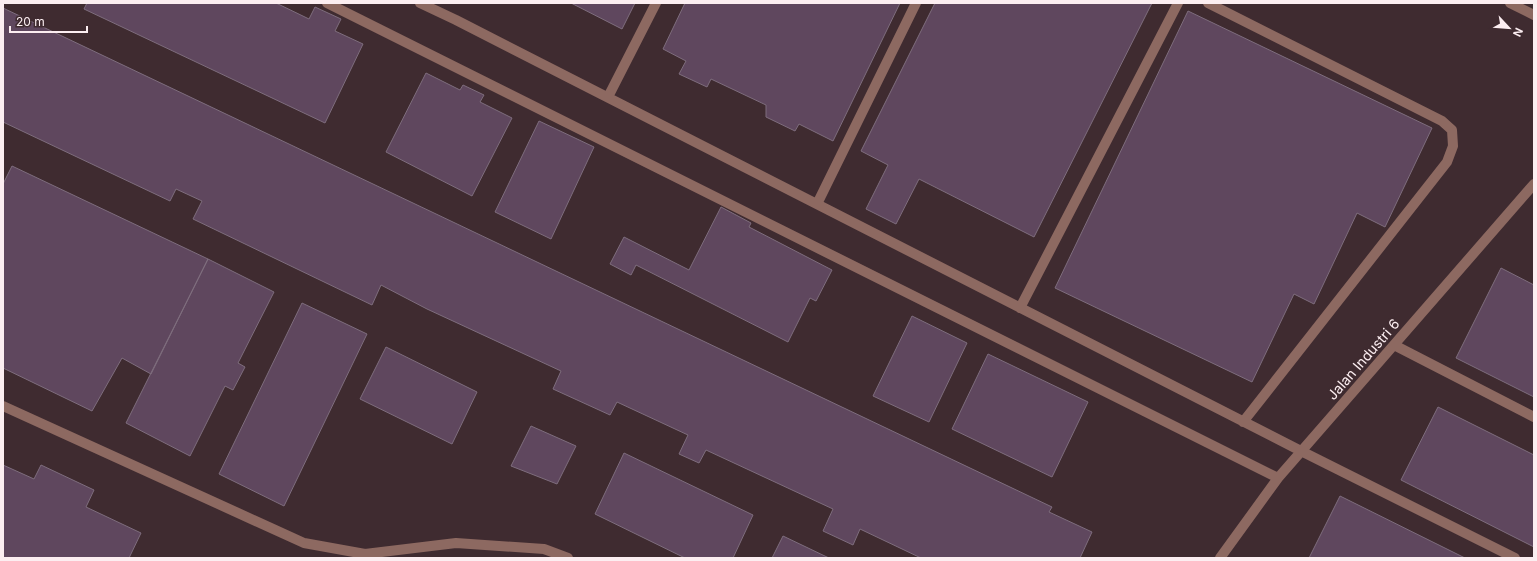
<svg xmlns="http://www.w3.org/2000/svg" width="1537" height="561" font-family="Inter,sans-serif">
<rect width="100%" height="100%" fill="#3f2b30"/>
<path fill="#5f475e" stroke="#7e6d7d" d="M87,3H276L309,19L315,7L341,19L335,31L363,44L325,123L84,9Z
M571,3H635L622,29Z
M685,3H900L833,141L799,124L795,131L766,117V105L711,79L707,87L679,74L686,61L663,49Z
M935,3H1152L1034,237L919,179L896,224L866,209L888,165L861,151Z
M3,8L1052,507L1049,512L1092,532L1080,558H921L860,529L853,545L823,531L833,509L706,450L699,463L679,454L688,435L617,402L610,415L553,389L561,371L427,309L381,285L372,305L193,219L202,201L176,189L170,201L3,122Z
M1188,11L1432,128L1385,227L1357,213L1314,304L1294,294L1252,382L1055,288Z
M426,73L460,90L463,85L484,95L480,102L512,118L472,196L386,152Z
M539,121L594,147L551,239L495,212Z
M12,166L208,259L151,374L122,358L92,411L3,368V184Z
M721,207L751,223L749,227L832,270L816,301L810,298L788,342L636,265L631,275L610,264L624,237L689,270Z
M208,259L274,292L238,363L245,367L233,390L225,386L190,456L126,423Z
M1501,268L1534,285V397L1456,358Z
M302,303L367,334L284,506L219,474Z
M912,316L967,343L929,422L873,396Z
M386,347L477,392L452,444L360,399Z
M988,354L1088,402L1052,477L952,429Z
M1438,407L1534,455V547L1401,480Z
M531,426L576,446L557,484L511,466Z
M624,453L753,515L733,558H685L595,514Z
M3,465L34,479L41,465L94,490L86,507L141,533L129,558H3Z
M1340,496L1465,558H1309Z
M783,536L829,558H772Z"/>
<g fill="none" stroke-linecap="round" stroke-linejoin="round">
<path stroke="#8d6961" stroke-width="10" d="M327,3L1278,478
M420,3L456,20L1301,451L1515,558
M1208,3L1442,121L1452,130L1453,146L1447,162L1243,422
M1510,3L1534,15
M608,97L656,3
M817,204L916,3
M1020,308L1178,3
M1394,345L1534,417
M3,406L304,543L365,554L456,543L544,549L568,558
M1220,558L1278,478L1534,184"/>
</g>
<g text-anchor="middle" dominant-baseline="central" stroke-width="4" stroke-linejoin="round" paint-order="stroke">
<g font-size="14" fill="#fceef1" stroke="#3f2b30">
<text transform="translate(1363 359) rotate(-49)">Jalan Industri 6</text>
</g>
</g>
<rect width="1537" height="561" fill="none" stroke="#fceef1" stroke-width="8"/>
<g transform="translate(1509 28) rotate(116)" stroke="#3f2b30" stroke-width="3" paint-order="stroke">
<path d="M0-3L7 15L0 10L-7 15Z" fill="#fceef1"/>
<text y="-6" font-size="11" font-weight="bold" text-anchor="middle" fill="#fceef1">N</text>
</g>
<path d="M10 26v6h77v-6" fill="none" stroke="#fceef1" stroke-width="2"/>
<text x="16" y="26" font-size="12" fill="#fceef1" stroke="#3f2b30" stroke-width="3" paint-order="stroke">20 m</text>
</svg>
